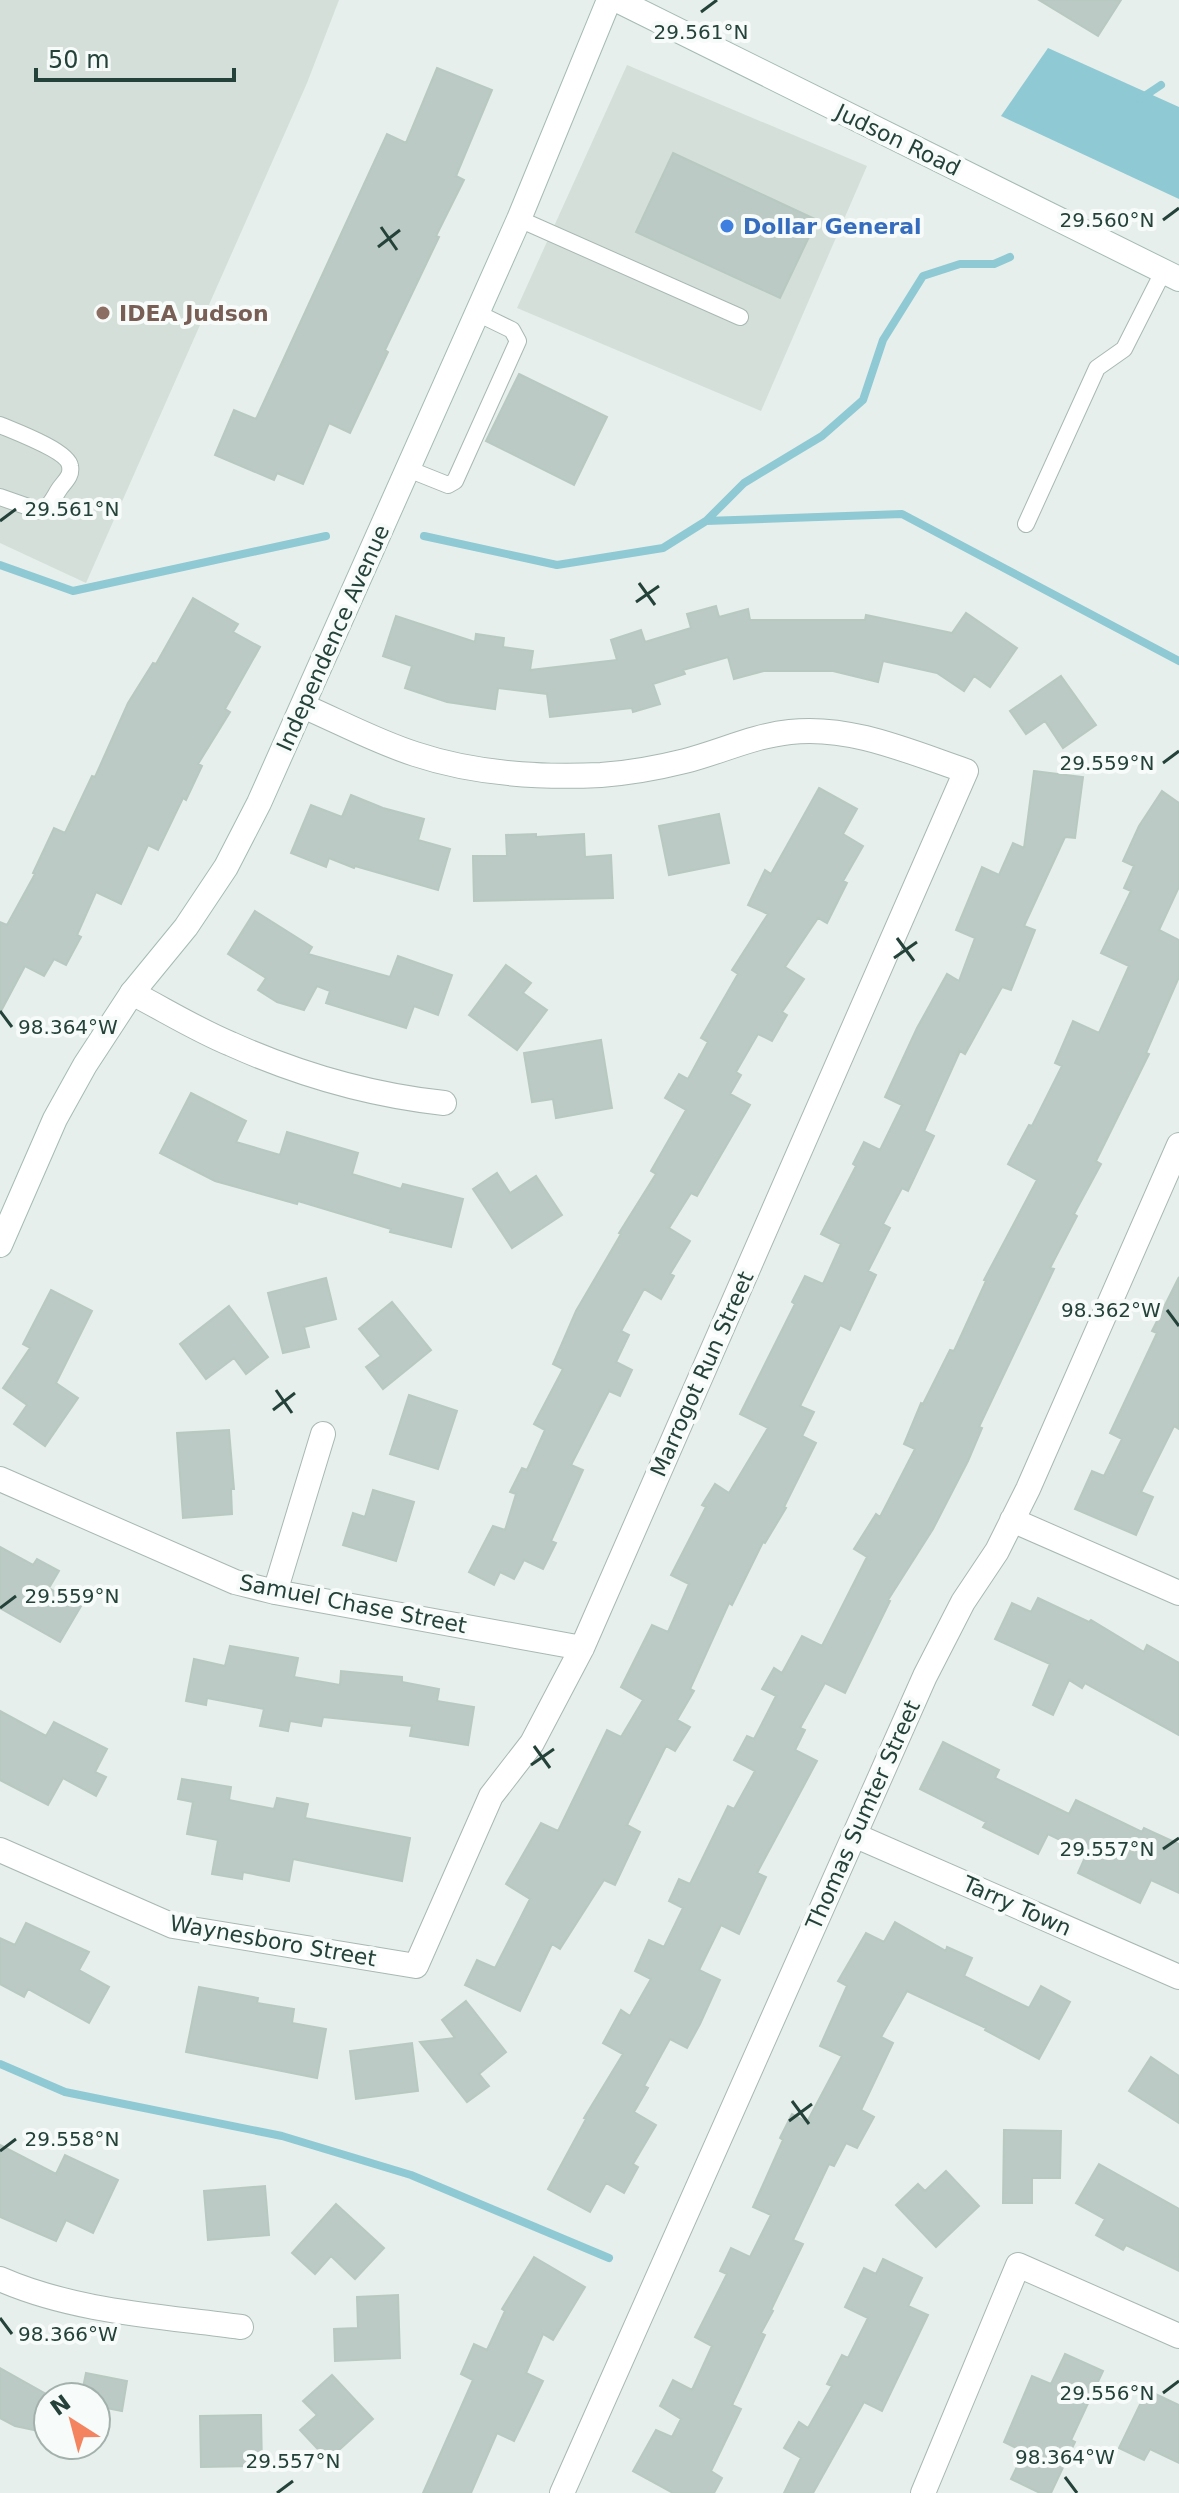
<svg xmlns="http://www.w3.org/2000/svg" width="1179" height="2493" font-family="'DejaVu Sans',sans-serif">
<rect width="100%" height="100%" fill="#e6efeb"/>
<path fill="#d4dfda" d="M0,0H339L307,83L86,583L0,543Z
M627,65L867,166L761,411L517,308Z"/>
<path fill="#8ec9d4" d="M1048,48L1179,107V199L1001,116Z"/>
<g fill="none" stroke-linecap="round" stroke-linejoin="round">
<path stroke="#8ec9d4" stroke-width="8" d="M1140,99L1161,85
M706,521L744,483L822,436L863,400L883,340L923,276L960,264H994L1010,257
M424,536L557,565L663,548L706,521L902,514L1179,661
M0,565L73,591L326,536
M0,2064L65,2092L282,2136L411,2175L609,2258"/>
</g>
<path fill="#bbcac4" stroke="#b8c9c2" stroke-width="2" d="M1039,0H1121L1098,36Z
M437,68L492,90L456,176L464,180L436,236L439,237L385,350L388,352L350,433L329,423L303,484L277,473L274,480L215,455L234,410L256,419L387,134L406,143Z
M673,153L817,220L780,298L636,232Z
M519,374L607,417L574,485L486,441Z
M193,598L238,624L233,632L260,647L225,709L230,712L198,764L202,766L186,800L183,798L158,850L148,845L121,904L96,892L77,935L81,937L66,965L54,959L44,976L25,966L0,1013V922L7,925L35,874L33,873L54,828L65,833L92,776L95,777L128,703L153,663L156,664Z
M716,606L719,617L748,609L750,620H865L866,615L952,633L966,613L1017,648L990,687L974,676L964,691L937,673L883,661L878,682L833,671H764L734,679L728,657L683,670L685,674L653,684L660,704L633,712L632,708L550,717L547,694L498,688L495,709L447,702L405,688L412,666L383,656L396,616L475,642L476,634L504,638L503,647L533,651L530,670L617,660L611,640L641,630L645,642L691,628L687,614Z
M1061,676L1096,725L1063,748L1045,721L1026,734L1010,711Z
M1034,771L1083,777L1075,838L1065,837L1024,926L1035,930L1011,990L1002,987L965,1054L960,1051L924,1131L934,1136L908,1191L902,1188L883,1224L890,1228L868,1271L876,1275L850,1330L840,1325L800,1406L814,1412L802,1436L816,1443L784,1507L786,1508L765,1543L763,1542L732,1605L729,1603L690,1689L694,1691L677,1720L690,1727L675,1751L666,1746L627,1825L640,1832L615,1885L604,1880L560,1949L552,1944L520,2011L465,1985L477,1960L495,1968L530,1899L506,1884L541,1823L558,1831L607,1730L621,1737L643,1700L621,1687L652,1625L668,1632L689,1584L671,1575L706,1507L702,1505L715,1484L729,1493L768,1428L740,1414L795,1304L792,1302L805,1276L823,1284L841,1244L821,1234L856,1166L853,1164L864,1142L880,1150L902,1105L885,1097L917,1028L947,974L959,981L975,938L956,930L982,867L999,875L1013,843L1024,848Z
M819,788L857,809L843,834L863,846L843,881L847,883L827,923L818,918L785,967L804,979L782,1012L787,1015L772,1041L758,1034L736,1072L741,1075L730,1094L750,1105L697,1196L691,1193L669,1228L690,1241L670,1274L674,1276L661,1299L644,1289L621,1331L629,1335L616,1362L632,1370L620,1396L609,1391L571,1465L583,1470L551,1541L556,1543L543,1569L524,1560L514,1579L500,1572L494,1585L469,1572L493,1526L505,1530L516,1494L510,1492L522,1468L527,1470L545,1430L534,1424L563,1369L553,1364L576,1311L621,1234L619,1233L656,1174L651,1171L686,1110L665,1098L679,1074L688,1079L708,1042L701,1038L738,974L732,970L768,914L748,905L765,870L771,874Z
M1162,791L1179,803V887L1159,930L1179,940V977L1146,1053L1149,1054L1096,1161L1101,1164L1074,1214L1077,1216L1050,1268L1054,1269L979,1427L982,1428L968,1461L933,1529L888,1600L890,1601L845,1693L825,1683L800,1728L805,1730L795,1750L817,1761L757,1873L766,1877L739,1934L721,1925L699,1970L720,1980L700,2024L687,2048L670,2039L644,2086L648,2088L634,2112L656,2125L633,2164L638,2167L624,2193L606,2183L590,2212L548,2189L586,2119L584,2118L623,2054L603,2043L621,2010L630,2016L651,1979L635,1971L649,1940L664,1947L683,1908L669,1901L679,1879L690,1884L728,1806L734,1809L755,1771L734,1760L747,1736L754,1739L776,1696L762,1689L774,1668L782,1673L802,1636L822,1646L867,1557L854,1549L876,1514L880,1517L915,1449L904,1444L921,1403L923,1404L950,1350L954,1351L986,1281L984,1280L1037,1180L1008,1164L1029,1125L1032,1126L1062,1066L1055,1063L1073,1021L1099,1033L1129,966L1101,953L1131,891L1124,888L1134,866L1123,861L1139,826Z
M351,795L383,808L424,819L418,840L450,849L438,890L355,866L354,868L329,858L326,867L291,853L311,805L342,817Z
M719,814L729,863L669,875L659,826Z
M536,834V837L584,834L585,857L611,855L613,898L474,901L473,856H507L506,835Z
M255,911L312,947L308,954L390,977L398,956L452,975L438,1015L414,1006L406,1028L326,1003L330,991L317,986L304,1010L277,1002L258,990L266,978L228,954Z
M506,965L531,983L523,993L547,1010L517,1050L469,1015Z
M601,1040L612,1108L556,1118L553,1099L532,1102L524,1053Z
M191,1093L246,1121L236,1142L280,1155L287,1132L358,1153L352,1174L401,1189L403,1184L463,1199L451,1247L390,1232L391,1229L298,1201L297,1204L215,1181L160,1153Z
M497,1173L510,1193L536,1176L562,1215L512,1248L473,1189Z
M1179,1277V1429L1174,1426L1141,1492L1153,1497L1136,1535L1075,1509L1092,1471L1104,1476L1122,1439L1110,1433L1157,1333L1152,1331Z
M326,1278L336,1319L304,1327L309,1347L283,1353L268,1293Z
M51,1290L92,1311L56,1383L78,1398L45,1446L14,1424L27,1405L3,1388L30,1348L23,1344Z
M392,1302L431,1350L383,1389L366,1367L381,1356L359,1329Z
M229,1306L268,1357L246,1374L234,1358L206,1379L180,1344Z
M409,1395L457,1411L438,1469L390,1454Z
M229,1430L234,1489H231L232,1514L183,1518L177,1433Z
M373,1490L414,1502L396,1561L343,1545L353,1513L365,1517Z
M0,1547L33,1565L37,1559L59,1571L49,1588L81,1606L60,1642L0,1608Z
M1038,1598L1089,1622L1091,1620L1144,1652L1147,1645L1179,1663V1735L1085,1683L1082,1688L1069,1680L1053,1715L1033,1705L1050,1664L995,1639L1012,1603L1031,1612Z
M230,1646L298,1658L294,1677L340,1685L341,1671L402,1677V1682L439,1689L437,1701L474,1707L468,1745L410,1736L412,1726L323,1717L321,1726L290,1721L288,1731L260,1726L264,1709L207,1698L206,1705L186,1701L194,1659L225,1666Z
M0,1711L46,1736L54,1722L107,1749L95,1772L106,1777L96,1796L63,1778L48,1805L0,1780Z
M943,1742L999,1770L995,1778L1069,1814L1076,1800L1142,1832L1144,1828L1179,1844V1893L1151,1880L1140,1903L1078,1873L1087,1853L1048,1834L1038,1854L983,1827L986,1822L920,1789Z
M182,1779L231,1787L229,1800L274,1809L277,1798L308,1804L305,1818L410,1838L402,1881L293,1859L289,1881L243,1872L242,1879L212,1874L218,1840L187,1834L193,1802L178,1799Z
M895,1922L946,1951L947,1947L972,1958L964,1976L1029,2008L1041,1986L1070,2002L1039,2059L985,2030L986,2028L907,1991L881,2037L893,2043L861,2110L874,2117L857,2148L846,2143L834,2166L829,2164L793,2240L803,2244L771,2310L773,2311L761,2333L765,2335L732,2405L741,2409L711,2471L722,2478L714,2493H673L633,2471L656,2430L672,2437L681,2419L660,2406L673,2380L692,2390L712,2346L695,2337L727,2274L720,2271L731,2248L750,2257L771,2215L753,2207L783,2140L780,2138L792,2114L807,2122L842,2056L820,2046L847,1986L838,1981L866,1933L884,1942Z
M26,1923L89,1952L79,1970L109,1987L89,2023L28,1989L24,1997L0,1984V1938L15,1945Z
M199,1987L258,1998L257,2003L294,2009L292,2023L326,2029L317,2078L186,2052Z
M466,2001L506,2052L479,2074L489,2086L467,2102L420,2042L455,2038L442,2020Z
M412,2043L418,2091L356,2099L350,2051Z
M1151,2057L1179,2076V2123L1129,2091Z
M1004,2130L1061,2131L1060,2178H1032V2203H1003Z
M0,2145L56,2174L65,2155L118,2180L93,2233L66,2220L56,2241L0,2217Z
M1099,2164L1179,2209V2271L1126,2245L1123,2250L1096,2235L1105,2219L1076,2203Z
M946,2171L979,2206L936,2247L896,2205L918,2184L925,2191Z
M265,2186L269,2235L208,2240L204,2191Z
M336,2204L384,2248L355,2279L331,2256L315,2274L292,2253Z
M534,2257L585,2287L553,2340L543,2334L526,2373L543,2381L531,2406L514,2441L497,2433L471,2493H423L473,2380L461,2374L474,2344L487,2350L505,2311L502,2309Z
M883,2259L922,2278L908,2306L928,2315L882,2411L864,2402L813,2493H784L801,2458L784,2448L799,2422L808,2428L832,2386L827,2384L842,2355L848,2358L868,2318L845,2307L864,2268L876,2274Z
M398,2295L400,2358L335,2361L334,2329L358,2328L357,2297Z
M1065,2354L1103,2371L1071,2440L1075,2442L1051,2493H1040L1011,2479L1024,2452L1004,2442L1032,2376L1051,2384Z
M0,2368L48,2395V2433L15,2426L0,2418Z
M86,2373L127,2381L122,2411L96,2406V2397H81Z
M332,2375L373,2419L328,2460L300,2430L317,2415L303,2401Z
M1147,2390L1179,2405V2463L1150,2449L1144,2460L1119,2448Z
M261,2415L262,2466L201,2467L200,2416Z"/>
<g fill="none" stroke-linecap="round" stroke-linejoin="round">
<defs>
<path id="lane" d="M519,219L740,317
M0,425C14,431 68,451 70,466C72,476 65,481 60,488C53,498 52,505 40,511L0,497
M408,469L448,485L455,481L518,341L512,330L477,313
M1026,524L1097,368L1124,349L1163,272"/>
<path id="street" d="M132,993C165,1010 197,1030 231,1044C298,1074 370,1095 444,1103
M0,1479L235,1582L275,1592L582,1648
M1012,1520L1179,1593
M275,1592L323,1434
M854,1835L1179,1977
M0,1850L173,1926L416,1966L491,1796L532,1743L582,1648L966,771C910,752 850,725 790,732C753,736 720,752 685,761C657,768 629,773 601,775C538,778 475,774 415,754C377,742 340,722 303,706
M0,2279C75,2312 161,2316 241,2327
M562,2493L925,1676L963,1602L997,1551L1028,1489L1179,1145
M923,2493L1018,2265L1179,2336"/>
<path id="secondary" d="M617,0L1179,279
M0,1245L55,1119L85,1065L132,993L186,927L226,867L259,803L519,219L609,0"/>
</defs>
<use href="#lane" stroke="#a8b8b2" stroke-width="18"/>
<use href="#street" stroke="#a8b8b2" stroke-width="26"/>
<use href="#secondary" stroke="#a4bbb3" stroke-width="26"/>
<use href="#lane" stroke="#fff" stroke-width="16"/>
<use href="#street" stroke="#fff" stroke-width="24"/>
<use href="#secondary" stroke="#fff" stroke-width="24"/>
</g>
<path fill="none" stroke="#24423a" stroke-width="3" d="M701,12L717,0M1163,220L1179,208M381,227L397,250M378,247L400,230M0,521L16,509M639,583L655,605M636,602L659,586M1163,763L1179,751M897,938L914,961M894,958L917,942M0,1011L12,1027M1167,1310L1179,1326M276,1390L292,1413M273,1410L295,1393M0,1608L16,1596M534,1746L550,1768M531,1765L554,1749M1163,1849L1179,1838M792,2101L809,2124M789,2121L812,2104M0,2151L16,2139M0,2318L12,2334M1163,2393L1179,2381M1065,2477L1077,2493M277,2493L293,2481"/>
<circle fill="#3f7fe0" stroke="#f7fbf9" stroke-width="3" cx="727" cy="226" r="8"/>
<circle fill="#8d6e63" stroke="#f7fbf9" stroke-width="3" cx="103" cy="313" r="8"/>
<g text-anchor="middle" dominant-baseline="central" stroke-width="8" stroke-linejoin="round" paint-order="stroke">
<g font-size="22" fill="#24423a" stroke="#f7fbf9">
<text transform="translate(898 140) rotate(26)">Judson Road</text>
<text transform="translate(333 638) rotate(-66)">Independence Avenue</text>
<text transform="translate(702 1374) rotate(-66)">Marrogot Run Street</text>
<text transform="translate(353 1604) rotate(11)">Samuel Chase Street</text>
<text transform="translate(863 1815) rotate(-66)">Thomas Sumter Street</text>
<text transform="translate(1017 1906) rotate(24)">Tarry Town</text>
<text transform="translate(273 1941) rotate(10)">Waynesboro Street</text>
</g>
<g font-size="22" font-weight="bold" fill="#366cbe" stroke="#f7fbf9" text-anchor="start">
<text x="743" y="226">Dollar General</text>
</g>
<g font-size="22" font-weight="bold" fill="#785e54" stroke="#f7fbf9" text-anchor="start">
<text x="119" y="313">IDEA Judson</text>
</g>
</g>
<g font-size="20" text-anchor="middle" fill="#24423a" stroke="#f7fbf9" stroke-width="8" stroke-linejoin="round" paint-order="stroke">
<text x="701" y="39">29.561°N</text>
<text x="1107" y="227">29.560°N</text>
<text x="72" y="516">29.561°N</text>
<text x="1107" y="770">29.559°N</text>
<text x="68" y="1034">98.364°W</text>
<text x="1111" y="1317">98.362°W</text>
<text x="72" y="1603">29.559°N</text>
<text x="1107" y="1856">29.557°N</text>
<text x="72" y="2146">29.558°N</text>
<text x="68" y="2341">98.366°W</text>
<text x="1107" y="2400">29.556°N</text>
<text x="1065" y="2464">98.364°W</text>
<text x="293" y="2468">29.557°N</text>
</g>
<g transform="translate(72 2421) rotate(324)"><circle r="38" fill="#f7fbf9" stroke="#a3b1ad" stroke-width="2"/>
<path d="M0-6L14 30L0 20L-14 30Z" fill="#f4845f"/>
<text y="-12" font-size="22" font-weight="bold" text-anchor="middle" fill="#24423a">N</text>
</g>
<path d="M36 68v12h198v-12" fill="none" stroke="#24423a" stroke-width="4"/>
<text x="48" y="68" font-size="24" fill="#24423a" stroke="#f7fbf9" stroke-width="6" paint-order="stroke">50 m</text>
</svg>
